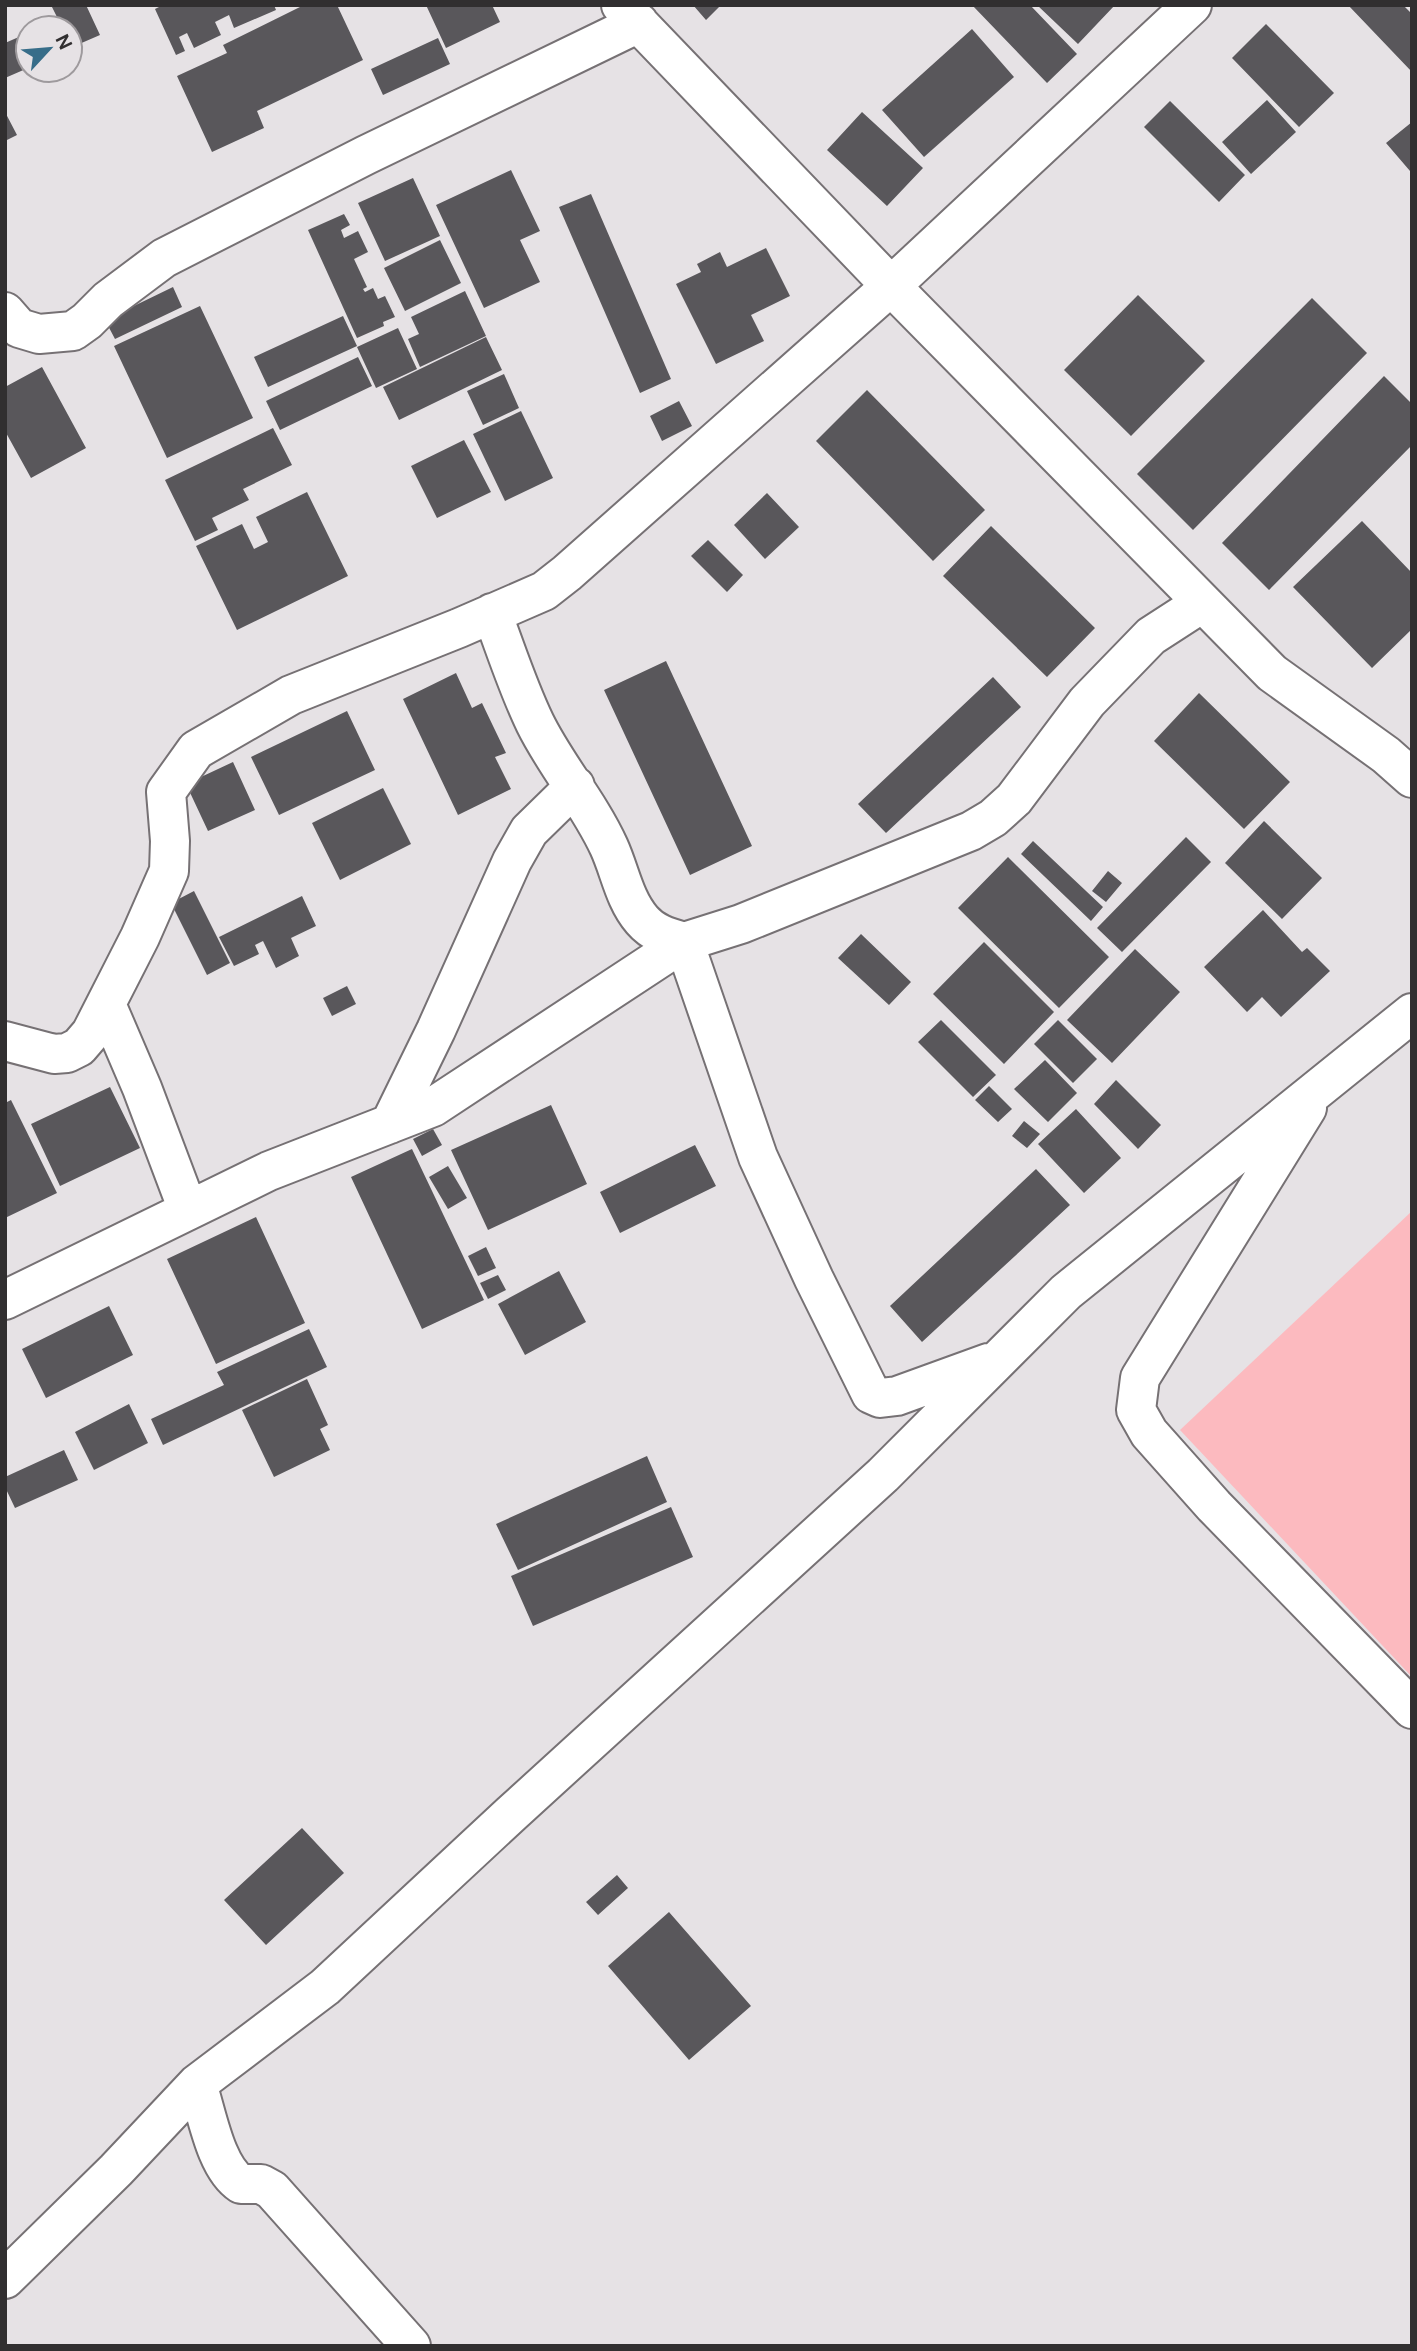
<svg xmlns="http://www.w3.org/2000/svg" width="1417" height="2351" font-family="'DM Sans',sans-serif">
<rect width="100%" height="100%" fill="#e6e2e5"/>
<path fill="#fcbabf" d="M1412,1211V1677L1180,1430Z"/>
<path fill="#59575b" d="M51,5H86L100,35L70,48V28H38L58,19Z
M163,5H274L276,10L234,28L229,15L215,22L221,35L194,48L187,33L179,37L185,51L176,55L155,9Z
M304,5H337L363,60L257,111L264,128L212,152L177,76L227,53L223,45Z
M426,5H492L500,22L446,48Z
M693,5H721L706,20Z
M972,5H1030L1077,54L1047,83Z
M1037,5H1115L1078,44Z
M1348,5H1403L1412,14V72Z
M1266,24L1334,93L1299,127L1232,58Z
M972,29L1014,77L924,157L882,110Z
M28,33V68L5,78V43Z
M438,38L450,64L383,95L371,69Z
M1267,100L1296,132L1251,174L1222,142Z
M1170,101L1245,175L1219,202L1144,127Z
M5,112L17,135L5,141Z
M862,112L923,168L887,206L827,150Z
M1412,122V169L1410,171L1386,143Z
M511,170L540,231L520,240L540,282L484,308L436,205Z
M413,178L440,236L385,261L358,203Z
M591,194L671,379L640,393L559,207Z
M344,214L350,225L341,230L344,238L358,231L368,252L354,259L367,287L363,289L365,292L373,288L378,299L385,296L395,317L383,322L384,326L357,338L308,230Z
M440,240L461,283L405,311L384,268Z
M766,248L790,296L751,315L764,341L716,364L676,284L701,272L697,264L720,252L727,267Z
M173,287L182,307L115,339L105,320Z
M465,291L486,336L420,367L408,339L419,334L411,317Z
M1138,295L1205,361L1131,436L1064,370Z
M1312,298L1367,353L1193,530L1137,474Z
M200,306L253,418L167,458L114,346Z
M343,316L357,346L268,387L254,357Z
M398,328L417,369L376,388L357,347Z
M486,337L502,370L399,420L383,387Z
M358,357L372,386L280,430L266,401Z
M42,367L86,448L31,478L5,431V387Z
M504,374L519,408L483,425L467,391Z
M1384,376L1412,404V445L1269,590L1222,543Z
M867,390L985,510L933,561L816,441Z
M679,401L692,426L662,441L650,416Z
M521,411L553,478L505,501L473,434Z
M273,428L292,465L243,489L249,500L212,518L218,530L195,541L165,480Z
M464,440L491,492L437,518L411,466Z
M307,492L348,576L237,630L196,546L242,524L254,549L268,542L256,517Z
M767,493L799,527L765,559L734,525Z
M1362,521L1412,573V629L1372,668L1293,587Z
M991,526L1095,628L1047,677L943,576Z
M708,540L743,575L727,592L691,556Z
M666,661L752,846L690,875L604,690Z
M456,673L472,708L482,703L506,753L495,757L511,789L458,815L403,699Z
M993,677L1021,707L886,833L858,804Z
M1199,693L1290,782L1244,829L1154,741Z
M347,711L375,770L279,815L251,757Z
M233,762L255,810L208,831L186,784Z
M383,788L411,844L340,880L312,823Z
M1264,821L1322,878L1282,919L1225,863Z
M1186,837L1211,862L1122,952L1097,928Z
M1033,841L1103,907L1091,921L1021,854Z
M1008,857L1109,957L1059,1008L958,908Z
M1108,871L1122,883L1106,902L1092,891Z
M194,891L230,963L207,975L171,903Z
M302,896L316,926L291,938L299,956L276,968L263,941L255,945L259,954L234,966L219,937Z
M1263,910L1302,952L1307,948L1330,971L1281,1017L1262,997L1247,1012L1204,967Z
M861,934L911,982L889,1005L838,958Z
M984,942L1054,1012L1004,1064L933,994Z
M1135,949L1180,992L1112,1063L1067,1020Z
M347,986L356,1004L332,1016L323,998Z
M941,1020L996,1075L973,1097L918,1042Z
M1058,1020L1097,1059L1073,1083L1034,1044Z
M1045,1060L1077,1093L1048,1122L1014,1089Z
M1116,1080L1161,1125L1138,1149L1094,1104Z
M989,1086L1012,1109L998,1122L975,1100Z
M110,1087L140,1148L60,1186L31,1124Z
M11,1100L57,1193L5,1218V1103Z
M551,1105L587,1184L488,1230L451,1150Z
M1076,1109L1121,1158L1084,1193L1038,1144Z
M1024,1121L1040,1134L1027,1148L1012,1136Z
M433,1129L442,1145L422,1156L413,1139Z
M695,1145L716,1186L620,1233L600,1192Z
M412,1149L484,1300L422,1329L351,1177Z
M448,1166L467,1198L448,1209L429,1177Z
M1036,1169L1070,1205L922,1342L890,1306Z
M256,1217L305,1323L216,1364L167,1259Z
M486,1247L496,1268L478,1276L468,1256Z
M559,1271L586,1322L525,1355L498,1304Z
M498,1275L506,1290L488,1299L480,1283Z
M109,1306L133,1355L46,1398L22,1349Z
M309,1329L327,1367L163,1445L151,1419L224,1385L217,1372Z
M307,1379L328,1425L320,1429L330,1450L274,1477L242,1410Z
M129,1404L148,1443L94,1470L75,1432Z
M64,1450L78,1480L15,1508L5,1487V1477Z
M647,1456L667,1502L518,1570L496,1524Z
M671,1507L693,1557L533,1626L511,1576Z
M302,1828L344,1873L266,1945L224,1900Z
M617,1875L628,1888L598,1915L586,1902Z
M669,1912L751,2006L689,2060L608,1966Z"/>
<g fill="none" stroke-linecap="round" stroke-linejoin="round">
<defs>
<path id="street" d="M621,5L891,286L1272,673L1386,755L1412,778
M5,312L19,328L39,334L73,331L87,321L108,300L164,258L366,155L639,23
M492,613C506,650 518,688 535,723C556,766 589,803 609,847C620,871 624,899 642,920C653,933 667,937 684,942
M684,942L758,1157L814,1279L871,1394L880,1398L897,1396L988,1363
M106,1004L142,1088L188,1210
M5,1041L54,1054L67,1053L79,1047L91,1033L140,937L169,871L170,841L166,792L196,750L291,695L459,628L544,591L567,573L891,286L1192,5
M1307,1108L1140,1378L1136,1410L1149,1433L1214,1506L1412,1709
M390,1124L436,1030L512,861L529,831L575,786
M5,1300L269,1171L433,1107L684,942L741,924L971,831L993,818L1014,799L1087,702L1151,636L1202,603
M197,2084C207,2113 215,2167 241,2184H261L272,2190L411,2346
M5,2279L116,2170L197,2084L325,1987L511,1814L883,1475L1066,1292L1412,1013"/>
</defs>
<use href="#street" stroke="#767174" stroke-width="42"/>
<use href="#street" stroke="#fff" stroke-width="38"/>
</g>
<rect width="1417" height="2351" fill="none" stroke="#312f30" stroke-width="14"/>
<g transform="translate(49 49) rotate(64)"><circle r="33" fill="#e6e2e5" stroke="#9e9a9d" stroke-width="2"/>
<path d="M0-5L12 26L0 18L-12 26Z" fill="#376d89"/>
<text y="-10" font-size="19" font-weight="bold" text-anchor="middle" fill="#312f30">N</text>
</g>
</svg>
